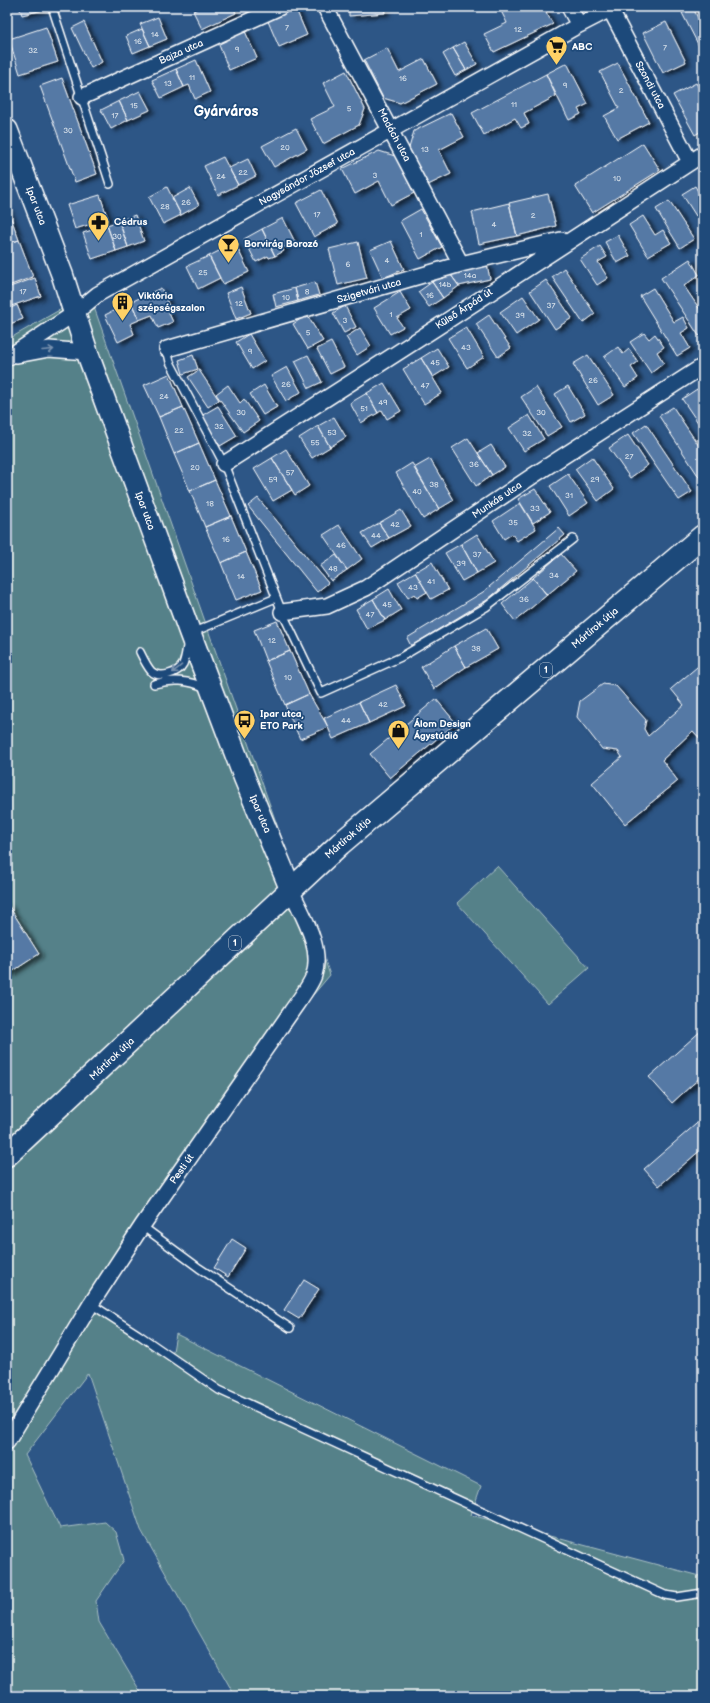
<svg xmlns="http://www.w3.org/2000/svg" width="710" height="1703" font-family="'Balsamiq Sans',sans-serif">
<defs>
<filter id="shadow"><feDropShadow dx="4.5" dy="2.5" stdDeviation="2" flood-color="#0009"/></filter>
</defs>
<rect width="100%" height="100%" fill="#2d5686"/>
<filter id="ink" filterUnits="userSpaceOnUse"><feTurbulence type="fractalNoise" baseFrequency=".025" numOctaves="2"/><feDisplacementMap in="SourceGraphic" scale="8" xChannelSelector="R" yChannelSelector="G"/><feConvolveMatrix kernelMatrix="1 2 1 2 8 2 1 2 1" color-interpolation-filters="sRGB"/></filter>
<g filter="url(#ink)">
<path fill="#548189" stroke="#aac0c4" d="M89,293L330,975L251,1068L94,1300L172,1357L176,1334L481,1486L471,1515L703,1577V1696H235L141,1530L88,1373L25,1455L60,1528L105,1522L116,1532L124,1560L96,1601L99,1622L143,1696H7V340Z
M497,866L589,968L548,1004L457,903Z"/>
<path fill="#5579a5" stroke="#fff" filter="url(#shadow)" d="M19,7H43V10L22,15Z
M201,7H233L236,13L202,29L193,11Z
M295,7L307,35L279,47L267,19Z
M349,7H384L385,13L349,16Z
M499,7H543L553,24L494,52L484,34L507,23Z
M693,8L703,28V54L682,13Z
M158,17L167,39L150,46L140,24Z
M84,22L102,62L91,68L72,28Z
M666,22L686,62L663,73L643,33Z
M46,27L58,62L20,74L9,39Z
M142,29L150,46L133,53L126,36Z
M244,29L257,58L229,70L217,40Z
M464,42L477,64L466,70L453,48Z
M387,48L399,72L424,59L437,84L400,103L383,98L364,60Z
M453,48L466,70L455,76L443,54Z
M196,60L210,92L195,99L189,85L184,87L176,69Z
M567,63L588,104L578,109L581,114L569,120L546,74Z
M618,63L649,122L617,139L604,116L619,108L600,72Z
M176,69L184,87L161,98L152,80Z
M346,71L365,109L359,125L323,144L310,119L335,107L323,83Z
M546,74L556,96L524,113L529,124L521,128L515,118L484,135L472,113Z
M62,78L97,174L75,182L40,86Z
M696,83L703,95V130L695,135L673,95Z
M140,91L150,110L128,120L119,101Z
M119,101L128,120L111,129L101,110Z
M451,113L464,137L439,150L451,174L428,185L409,148L414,131Z
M296,128L307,149L274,167L262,146Z
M643,143L660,170L592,213L575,186Z
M379,151L395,156L414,193L391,205L379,181L355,194L342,169Z
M223,157L238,185L218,195L204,166Z
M248,159L256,176L238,185L229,168Z
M695,186L703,200V212L696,216L682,194Z
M167,187L181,215L163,224L149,197Z
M190,188L199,205L181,215L172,198Z
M321,190L338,224L314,237L296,203Z
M548,194L556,226L517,236L509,203Z
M100,195L108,219L75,229L67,205Z
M669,201L694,239L680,248L656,209Z
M509,203L517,236L479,244L472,212Z
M7,207L19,240L7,244Z
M421,209L442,247L420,259L400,221Z
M135,215L144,241L128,247L119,221Z
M643,216L655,235L663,230L671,243L648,256L629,225Z
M283,218L295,242L282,248L284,251L275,256L262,229Z
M119,221L128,247L116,251L107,225Z
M107,225L116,251L92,259L83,233Z
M262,229L275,256L269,258L268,256L256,262L244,239Z
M618,235L630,256L617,263L605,242Z
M19,240L33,277L8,286L7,244Z
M391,241L404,269L383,278L370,250Z
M358,242L367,278L338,285L329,249Z
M235,243L249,272L223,284L209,256Z
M600,246L607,257L598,262L608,278L597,285L580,259Z
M209,256L220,278L198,289L187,266Z
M690,259L699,275L684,286L703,314V333L699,336L661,278Z
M487,264L490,279L459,286L448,271Z
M564,268L595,314L583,323L552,277Z
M448,271L459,286L443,298L432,282Z
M35,278L41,296L11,306L7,294V288Z
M546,280L572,318L555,329L530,291Z
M315,282L319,295L298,301L295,288Z
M432,282L443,298L429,307L418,292Z
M241,287L251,313L236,319L226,293Z
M161,288L170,308L167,309L173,322L158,328L152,315L139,320L131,302Z
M295,288L298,301L276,307L273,294Z
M653,288L674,322L683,317L689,328L681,333L690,348L677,356L640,296Z
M400,292L411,310L397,318L403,327L390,334L374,308Z
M523,296L539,319L516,335L500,312Z
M131,302L139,320L130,324L134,334L118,342L105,315Z
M17,305L23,319L7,325V310Z
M345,306L356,327L344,333L333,313Z
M307,315L323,341L308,349L293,324Z
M489,315L511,348L498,357L476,324Z
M466,327L484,357L467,368L448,338Z
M360,328L371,346L357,355L346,337Z
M644,333L649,339L655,334L664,347L657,352L664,363L651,373L630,342Z
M249,334L265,361L252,369L236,342Z
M331,342L344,367L330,374L317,349Z
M618,347L623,354L629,349L638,362L631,367L638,378L625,387L604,357Z
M437,348L449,367L433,377L421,358Z
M193,355L198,369L183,374L179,360Z
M308,355L322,382L309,388L295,361Z
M588,355L614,395L598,405L573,364Z
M421,358L442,393L424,404L403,369Z
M287,367L301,392L286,401L271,376Z
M199,370L219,400L208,407L188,377Z
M169,374L183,407L159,417L144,385Z
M384,383L401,411L387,419L382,410L378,413L367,393Z
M228,385L240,403L244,399L259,421L243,432L216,394Z
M264,385L277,407L263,415L250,394Z
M568,386L585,414L571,422L555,394Z
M536,387L562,427L547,436L521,397Z
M697,389L703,397V430L682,399Z
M367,393L378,413L361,423L350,403Z
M218,406L237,436L220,446L201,416Z
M183,407L199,443L174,454L159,417Z
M673,407L703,452V483L659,416Z
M529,415L544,439L524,451L509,428Z
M334,417L346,437L330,447L318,426Z
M646,424L692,492L679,500L633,433Z
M318,426L330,447L312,458L299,438Z
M628,435L648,465L630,478L609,448Z
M468,438L492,475L476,486L452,448Z
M199,443L215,480L190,491L174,454Z
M491,445L505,467L492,475L478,453Z
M286,449L309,486L295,495L272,458Z
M592,457L614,489L598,501L575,469Z
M272,458L292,490L273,501L254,469Z
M430,459L454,500L439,509L414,468Z
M412,463L439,509L423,519L396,473Z
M568,474L588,503L569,516L550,486Z
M215,480L231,516L205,527L190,491Z
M535,489L550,512L533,523L518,499Z
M258,498L328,583L317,592L248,506Z
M520,503L536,529L517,541L512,534L504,539L493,521Z
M401,510L411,526L389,538L379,523Z
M231,516L246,552L221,563L205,527Z
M379,523L389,538L372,548L362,533Z
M339,525L362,559L347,570L323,535Z
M559,528L565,535L487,600L411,646L407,638L483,592Z
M477,534L494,563L477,573L461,544Z
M461,544L477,573L462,581L445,553Z
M246,552L262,590L236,600L221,563Z
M561,554L576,571L547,595L533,578Z
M336,555L347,570L331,581L320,566Z
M432,562L448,590L431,599L415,572Z
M415,572L427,592L417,598L414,594L408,598L398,582Z
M533,578L547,595L515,621L502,604Z
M389,589L401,610L385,620L373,599Z
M373,599L385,620L367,629L356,609Z
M277,621L290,651L266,661L254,630Z
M486,628L498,649L466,667L454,646Z
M454,646L466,667L434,689L421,667Z
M290,651L309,694L285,705L266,661Z
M703,662V742L693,731L662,760L678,781L625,824L592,783L622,757L618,751L602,749L577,717L580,701L603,684L616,686L646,720L644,729L648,736L684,705L671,689Z
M396,685L406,706L369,723L359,702Z
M309,694L328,727L300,739L285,705Z
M436,699L456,723L390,778L370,754Z
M359,702L369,723L333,739L324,718Z
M7,903L39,954L7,975Z
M703,1029V1075L672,1103L649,1077Z
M703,1118V1148L659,1186L644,1169Z
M232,1239L246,1248L228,1277L214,1268Z
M304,1280L319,1289L299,1319L284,1310Z"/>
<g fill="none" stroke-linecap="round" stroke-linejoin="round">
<defs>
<path id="lane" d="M52,7L110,184
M167,349L170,362L224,464L282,612L321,693L401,657L486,607L573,539
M191,633L276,598
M140,652C143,658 146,665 151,671C159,679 178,674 183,664C186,657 186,649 188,642
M154,684C173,679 188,680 206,688
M142,1226L199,1268L290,1328
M91,1304L139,1335L219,1390L665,1595L677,1597L703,1593"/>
<path id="street" d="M325,7L461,264
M569,7L579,25
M610,9L690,162
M82,97L280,7
M167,349L461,264L561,240
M17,355L49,349L87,352
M7,358L75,313L98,294L579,25L614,7
M224,464L436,328L703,154
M282,612L327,606L366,588L534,475L703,366
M7,1442L91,1304L142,1226L291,1012C297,1003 311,985 314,975C323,947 302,915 291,890"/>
<path id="secondary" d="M7,130L62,274L87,352L190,633L245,779L291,890"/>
<path id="primary" d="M7,1155L340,844L703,536"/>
</defs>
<use href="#lane" stroke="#fff" stroke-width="10"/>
<use href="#street" stroke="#fff" stroke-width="18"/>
<use href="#secondary" stroke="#fff" stroke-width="24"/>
<use href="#primary" stroke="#fff" stroke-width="25"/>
<use href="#lane" stroke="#1f4a7a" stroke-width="7"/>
<use href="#street" stroke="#1f4a7a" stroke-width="15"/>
<use href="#secondary" stroke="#1f4a7a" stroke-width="21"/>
<use href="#primary" stroke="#1f4a7a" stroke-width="22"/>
</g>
<defs><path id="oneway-shaft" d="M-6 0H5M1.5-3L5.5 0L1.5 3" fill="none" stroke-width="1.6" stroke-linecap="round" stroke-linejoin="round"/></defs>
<g stroke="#7992af">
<use href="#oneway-shaft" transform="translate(48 350) rotate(-5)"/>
<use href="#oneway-shaft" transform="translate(177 669) rotate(140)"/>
</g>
</g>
<defs>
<symbol id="supermarket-pin" viewBox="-11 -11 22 30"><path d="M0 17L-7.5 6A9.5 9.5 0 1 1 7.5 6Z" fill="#ffd166" stroke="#1f4a7a"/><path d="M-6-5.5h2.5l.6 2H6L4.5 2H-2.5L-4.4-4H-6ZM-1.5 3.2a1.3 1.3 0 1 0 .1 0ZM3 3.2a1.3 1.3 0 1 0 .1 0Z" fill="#111"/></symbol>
<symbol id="pharmacy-pin" viewBox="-11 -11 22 30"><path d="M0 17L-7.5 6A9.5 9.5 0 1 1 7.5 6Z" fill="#ffd166" stroke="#1f4a7a"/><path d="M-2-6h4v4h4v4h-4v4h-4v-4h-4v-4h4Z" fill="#111"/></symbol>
<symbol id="bar-pin" viewBox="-11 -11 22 30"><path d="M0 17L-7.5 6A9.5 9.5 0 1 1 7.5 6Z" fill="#ffd166" stroke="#1f4a7a"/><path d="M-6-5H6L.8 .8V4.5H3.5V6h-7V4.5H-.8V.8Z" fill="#111"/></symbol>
<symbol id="building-pin" viewBox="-11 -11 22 30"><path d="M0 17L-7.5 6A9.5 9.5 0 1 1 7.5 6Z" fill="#ffd166" stroke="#1f4a7a"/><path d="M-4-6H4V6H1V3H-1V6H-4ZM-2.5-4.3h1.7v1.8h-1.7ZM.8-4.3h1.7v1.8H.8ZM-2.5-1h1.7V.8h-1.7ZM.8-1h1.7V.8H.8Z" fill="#111"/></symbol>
<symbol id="bus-pin" viewBox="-11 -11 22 30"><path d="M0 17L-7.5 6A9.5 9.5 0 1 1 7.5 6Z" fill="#ffd166" stroke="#1f4a7a"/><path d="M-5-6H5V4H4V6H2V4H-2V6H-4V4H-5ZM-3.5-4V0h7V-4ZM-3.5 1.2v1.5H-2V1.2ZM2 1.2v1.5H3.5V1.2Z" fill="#111"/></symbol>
<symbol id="shop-pin" viewBox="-11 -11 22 30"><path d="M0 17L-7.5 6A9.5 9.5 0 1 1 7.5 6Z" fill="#ffd166" stroke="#1f4a7a"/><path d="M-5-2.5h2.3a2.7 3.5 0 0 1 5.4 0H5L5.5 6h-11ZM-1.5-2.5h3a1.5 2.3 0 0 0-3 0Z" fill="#111"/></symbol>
</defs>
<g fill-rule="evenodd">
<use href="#supermarket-pin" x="544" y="34" width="25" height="34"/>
<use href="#pharmacy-pin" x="86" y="210" width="25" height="34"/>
<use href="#bar-pin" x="216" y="232" width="25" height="34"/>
<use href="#building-pin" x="110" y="290" width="25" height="34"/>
<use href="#bus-pin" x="232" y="708" width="25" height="34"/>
<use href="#shop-pin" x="386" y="718" width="25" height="34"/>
</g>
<g text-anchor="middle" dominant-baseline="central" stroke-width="3.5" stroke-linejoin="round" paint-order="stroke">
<g font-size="8" fill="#d4dee8">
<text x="287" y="27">7</text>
<text x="518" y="29">12</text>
<text x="155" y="34">14</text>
<text x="138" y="41">16</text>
<text x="665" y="47">7</text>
<text x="237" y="49">9</text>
<text x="33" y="50">32</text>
<text x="192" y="77">11</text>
<text x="403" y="78">16</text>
<text x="168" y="83">13</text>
<text x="565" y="85">9</text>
<text x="621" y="90">2</text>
<text x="514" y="104">11</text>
<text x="134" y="105">15</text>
<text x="349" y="108">5</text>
<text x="115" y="115">17</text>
<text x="68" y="130">30</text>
<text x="285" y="147">20</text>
<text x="425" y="149">13</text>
<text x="243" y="172">22</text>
<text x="375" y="175">3</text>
<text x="221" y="176">24</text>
<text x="617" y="178">10</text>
<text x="186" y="202">26</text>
<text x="165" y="206">28</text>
<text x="317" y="214">17</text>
<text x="533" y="215">2</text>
<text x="494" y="224">4</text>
<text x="421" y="234">1</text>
<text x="117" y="236">30</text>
<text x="387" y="260">4</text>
<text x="348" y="264">6</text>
<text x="203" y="272">25</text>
<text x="470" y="275">14a</text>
<text x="445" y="284">14b</text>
<text x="23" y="291">17</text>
<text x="307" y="291">8</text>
<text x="430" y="295">16</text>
<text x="286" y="297">10</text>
<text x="239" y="303">12</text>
<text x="551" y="305">37</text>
<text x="391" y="314">1</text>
<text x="520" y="315">39</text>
<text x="345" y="320">3</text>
<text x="308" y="332">5</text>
<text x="466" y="347">43</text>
<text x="250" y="351">9</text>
<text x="435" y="362">45</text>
<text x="593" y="380">26</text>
<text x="286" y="384">26</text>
<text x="425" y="385">47</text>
<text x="164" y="396">24</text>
<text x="383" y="402">49</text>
<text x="364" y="408">51</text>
<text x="241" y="412">30</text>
<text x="541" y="412">30</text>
<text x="219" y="426">32</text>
<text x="179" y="430">22</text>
<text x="332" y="432">53</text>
<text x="527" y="433">32</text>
<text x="315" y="442">55</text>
<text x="629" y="456">27</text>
<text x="474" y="464">36</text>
<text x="195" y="467">20</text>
<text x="290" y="472">57</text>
<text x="273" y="479">59</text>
<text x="595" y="479">29</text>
<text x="434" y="484">38</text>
<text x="417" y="491">40</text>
<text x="569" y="495">31</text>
<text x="210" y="503">18</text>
<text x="535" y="508">33</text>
<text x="513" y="522">35</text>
<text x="395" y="524">42</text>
<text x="376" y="535">44</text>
<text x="226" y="539">16</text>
<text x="341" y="545">46</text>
<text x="477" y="554">37</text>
<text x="461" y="563">39</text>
<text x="333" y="568">48</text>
<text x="554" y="575">34</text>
<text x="241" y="576">14</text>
<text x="431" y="581">41</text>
<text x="413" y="587">43</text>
<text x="524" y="599">36</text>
<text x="387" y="604">45</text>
<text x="370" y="614">47</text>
<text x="272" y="640">12</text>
<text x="476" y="648">38</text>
<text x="288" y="677">10</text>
<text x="383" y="704">42</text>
<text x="346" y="720">44</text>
</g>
<g fill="#1f4a7a" stroke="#bcc9d7" stroke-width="1">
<rect x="540" y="663" width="12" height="14" rx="3"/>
<rect x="229" y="936" width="12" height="14" rx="3"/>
</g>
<g font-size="9" font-weight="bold" fill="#fff">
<text x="546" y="670">1</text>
<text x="235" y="943">1</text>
</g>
<g font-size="10" font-weight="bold" fill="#fff" stroke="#1f4a7a" text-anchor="start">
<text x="572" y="47">ABC</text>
<text x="114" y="222">Cédrus</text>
<text x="244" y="244">Borvirág Borozó</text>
<text x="138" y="296">Viktória<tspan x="138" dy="12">szépségszalon</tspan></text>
<text x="260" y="714">Ipar utca,<tspan x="260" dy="12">ETO Park</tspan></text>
<text x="414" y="724">Álom Design<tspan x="414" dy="12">Ágystúdió</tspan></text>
</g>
<g font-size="10" fill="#fff" stroke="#1f4a7a">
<text transform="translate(181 52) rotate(-24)">Bajza utca</text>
<text transform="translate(650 85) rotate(62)">Szondi utca</text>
<text transform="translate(394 135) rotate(62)">Madách utca</text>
<text transform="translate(307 177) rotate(-29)">Nagysándor József utca</text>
<text transform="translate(36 206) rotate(69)">Ipar utca</text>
<text transform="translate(369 291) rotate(-16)">Szigetvári utca</text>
<text transform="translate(464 309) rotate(-33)">Külső Árpád út</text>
<text transform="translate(497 500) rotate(-34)">Munkás utca</text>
<text transform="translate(145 511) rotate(70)">Ipar utca</text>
<text transform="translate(595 628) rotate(-40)">Mártírok útja</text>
<text transform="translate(260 814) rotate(67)">Ipar utca</text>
<text transform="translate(348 838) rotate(-41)">Mártírok útja</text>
<text transform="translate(112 1059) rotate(-43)">Mártírok útja</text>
<text transform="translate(182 1169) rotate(-55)">Pesti út</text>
</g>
<g font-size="14" font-weight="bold" fill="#fff" stroke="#1f4a7a">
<text x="226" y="111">Gyárváros</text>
</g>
</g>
<rect width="710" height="1703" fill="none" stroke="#1f4a7a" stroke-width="24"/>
<rect x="12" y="12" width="686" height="1679" fill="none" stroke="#fff" stroke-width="1.5" filter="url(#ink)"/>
</svg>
